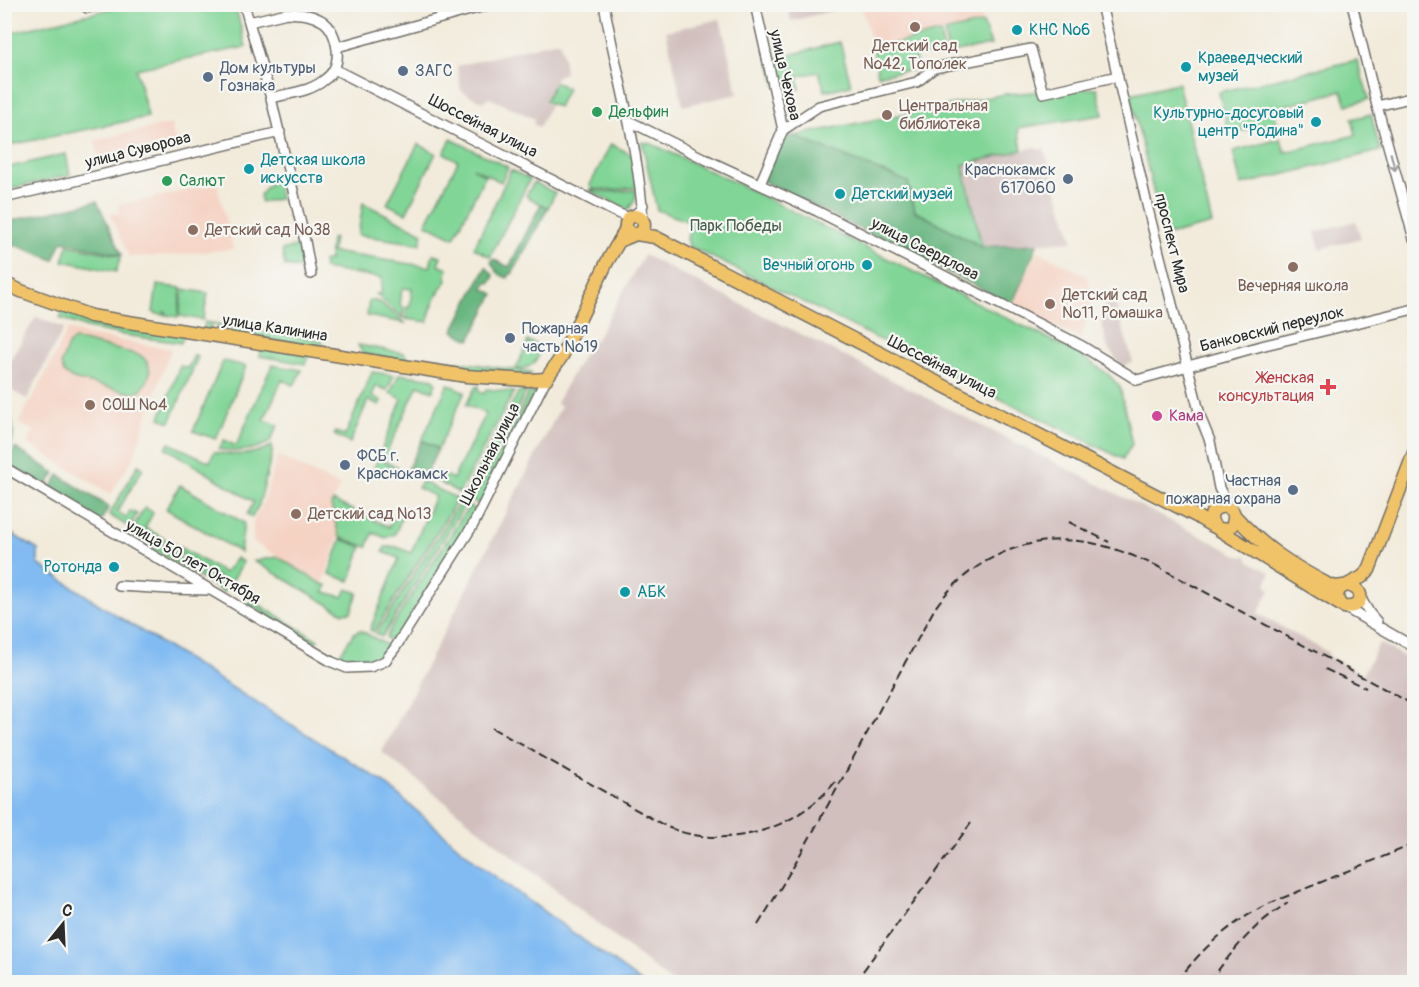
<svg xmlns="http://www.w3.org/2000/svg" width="1419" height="987" font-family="Pangolin,sans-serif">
<rect width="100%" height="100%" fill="#f6f6f2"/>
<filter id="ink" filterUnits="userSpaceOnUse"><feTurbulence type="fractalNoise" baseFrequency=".0167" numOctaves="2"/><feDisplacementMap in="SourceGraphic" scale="12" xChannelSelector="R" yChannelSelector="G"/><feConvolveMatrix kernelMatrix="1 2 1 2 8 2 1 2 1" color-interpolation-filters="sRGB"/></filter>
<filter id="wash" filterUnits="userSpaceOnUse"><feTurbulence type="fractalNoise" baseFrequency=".008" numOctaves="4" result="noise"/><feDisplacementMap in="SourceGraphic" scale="24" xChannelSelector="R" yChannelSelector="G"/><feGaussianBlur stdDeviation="1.35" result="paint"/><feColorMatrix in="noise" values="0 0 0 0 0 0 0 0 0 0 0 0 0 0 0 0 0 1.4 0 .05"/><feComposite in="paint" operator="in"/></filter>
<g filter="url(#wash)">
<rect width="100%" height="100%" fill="#f2ebdb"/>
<path fill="#f5d2c2" d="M861,5H978L983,23L873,48Z
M171,124L177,151L101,167L95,140Z
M217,184L233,249L165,256L129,257L110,214L120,213L119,205Z
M1038,251L1087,276L1093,299L1081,339L1012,304Z
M68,329L86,335L171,349L145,421L134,457L111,494L27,443L34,431L18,423L38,388Z
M278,456L340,486L331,505L339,536L323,583L253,542V522L262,506Z"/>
<path fill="#d1bfbd" d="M787,5H837L839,9L791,21Z
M720,19L738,94L683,106L666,31Z
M553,42H560L563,56L565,73L557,76L543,102L550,105L539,127L533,124L535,119L492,99L487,98L483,102L461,91L457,66Z
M1036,147L1038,150L1044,148L1073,241L982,247L962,165Z
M1356,221L1361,238L1320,249L1315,232Z
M644,255L1240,556L1242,557L1247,556L1249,561L1271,573L1266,584L1270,590L1258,614L1329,653L1327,656L1363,674L1379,643L1414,662V982H671L382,752L561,406L556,403L592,339L595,341Z
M1115,301L1133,363L1121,366L1108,348L1101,320L1103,319L1105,304Z
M36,317L64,328L27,399L5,387V368Z"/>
<path fill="#81d597" stroke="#568061" stroke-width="1.5" d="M131,4L235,5L246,47L136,69L148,117L5,146V34Z
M983,23L991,45L952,53L948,51L944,32Z
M940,33L944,52C934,54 925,54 915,56L917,69L878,75L873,48Z
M840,42L851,85L825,91L819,72L798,76L800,89H795L792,84L776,86L770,60Z
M1357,60L1369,99L1347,105L1342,91L1273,109L1277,122L1229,134L1219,92Z
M555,82L567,88L558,107L545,101Z
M1178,83L1212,224L1164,236L1130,94Z
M1097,88L1103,115L1018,128L1022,150L963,165L982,247L915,211L908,182L793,136L1005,94Z
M1371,114L1380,151L1241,185L1233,151L1281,139L1285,152L1356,135L1352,119Z
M451,139L508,167L501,182L473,168L485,176L454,238L426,224L458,161L444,153Z
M642,142L652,144L736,183L1077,353L1108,374L1120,387L1132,444L1123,459L689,246L687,238L692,223L657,210Z
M418,144L436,153L406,213L387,204Z
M611,144L634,156L637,187L615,190L592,189L590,185Z
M66,154L70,175L5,190V168Z
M511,170L530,179L490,257L474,248Z
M276,179L280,199L261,202L260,195L266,187Z
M534,182L555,193L548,208L526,196Z
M588,190C605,193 620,192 637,190L635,200L628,210Z
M363,203L423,233L420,244L358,235Z
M334,238L332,252L430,267L433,254L441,256L438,265L448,269L446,274L447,281C439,287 429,311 428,322L406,319L407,307H410L412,289L402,288L400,306L404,307L403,318L376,294H381L382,278L324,269L323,261L329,260L331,239Z
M68,245L121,256L116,272L63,261Z
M302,245L305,269L285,266L282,250Z
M157,285L181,288L178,317L166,315V312H164V315L157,314L153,312Z
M183,289L208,293L203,320L179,316Z
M369,300L380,302L405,323L367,316Z
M64,309L184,334L181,343L124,335L87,328L60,318Z
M205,322L322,340L321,348L219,332L217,325L210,323L211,331L204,330Z
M73,340L82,341L140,355C155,366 151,380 139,391L131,393L73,379L64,373L61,364L68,345Z
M528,341L537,345L540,348C539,363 530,369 516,369Z
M358,345L404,353L409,361L363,354Z
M263,347L310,354L305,364L259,356Z
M194,355L198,357L170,422L160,418L180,366L188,368Z
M438,359L531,372V375L504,376L438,367Z
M223,361L246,366L216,439L193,431Z
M272,365L302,370L294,385L282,380L264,420L278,425L270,442C253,451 238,453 219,449L224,440L236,446Z
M372,372L394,375L387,390L376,386L372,396L382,401L380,405L368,400L350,443L334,435L336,432L345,436Z
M399,374L434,379L436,383L433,391L418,385L388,450L384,461L398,467L373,471L402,399L390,393Z
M448,384L465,392L438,449L422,440Z
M476,386H479L478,391L484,394L486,389L514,392L459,493L433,479L437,471L453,479L486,414L466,405Z
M519,391H526L497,449L469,500L463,496Z
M529,392H535L481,505L472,501L502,447Z
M5,406C13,413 15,432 12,443C11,447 8,452 5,456L4,412L6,410Z
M169,443L210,462L214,452C237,456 251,456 272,446V454L259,505L252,517L247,514L254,502L166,448Z
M138,465L143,468L117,512L126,518L130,511L137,514L129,527L109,515Z
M421,481L458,499L374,632L370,630L399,558L383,552L385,547H397L411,553L435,496L418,488Z
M180,485L244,523L240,552L166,509Z
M461,500L466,503L382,637L376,634Z
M333,501L389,527L397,512L403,515L395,534L386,538L373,533L367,547L342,538L339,536L331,505Z
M469,506L477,510L394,643L386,638L392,626Z
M145,507L153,513L145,528L225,573L236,558L243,562L234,578L228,583L134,526Z
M133,530L227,587L223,592L130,535Z
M341,539L362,547L350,581L329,574Z
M278,557L322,584L327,585L325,592L343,597L347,589L358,593L351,612L343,613L254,561Z
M251,600L318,640L314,643L248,604Z
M360,630L390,647L382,656L370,660L337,658L354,633Z"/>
<path fill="#68b680" stroke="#4a7056" stroke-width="1.5" d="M793,136L908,182L915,211L982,247L1037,244L1025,275L1012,304L763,181L783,137Z
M97,201L122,255L62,241L54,260L5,241V222Z
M541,204L548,208L512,274H510L508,278C499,276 495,270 491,262L493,259L509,267Z
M486,267L494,276L490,283L487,282L484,289L494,294L470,340L453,331Z
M422,440L438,449L425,476L408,468Z
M15,448L55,473L44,489L6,465Z
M59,475L109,507L100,522L49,491Z"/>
<path fill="#81bbf2" stroke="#56738e" stroke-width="1.5" d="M4,529L38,550V564L111,612L382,781L481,866L641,982H5Z"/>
</g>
<g filter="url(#ink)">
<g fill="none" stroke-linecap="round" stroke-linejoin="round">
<defs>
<path id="minor" d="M87,4V8L105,4
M244,4L249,22
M604,4C617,77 639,148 643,221
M755,4L783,130L760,184
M1101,4L1148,209L1201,419L1210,441L1219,488L1229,508
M1352,4L1377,106L1414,239
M287,13C301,14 312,14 324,22C336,31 341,56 334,69C332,73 327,78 324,80C310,92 289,93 271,98L249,22Z
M337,47L492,4
M334,69L617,213L630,218L639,211L643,205
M271,98L305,241L311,274
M1377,106L1414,97
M629,121L707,160L817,211L1082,346L1137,380L1265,345L1414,309
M783,130L819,106L917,82L934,68L1031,49L1043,93L1118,76
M4,198L280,132
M4,467L332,662L347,668L370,667L385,661L395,648L473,525L546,379
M119,586L169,589L209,590
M1360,597L1370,614L1377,622
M1344,607L1414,647"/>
<path id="major" d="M626 225a9 9 0 1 1 18 0a9 9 0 1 1-18 0Z
M619,241L636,234L655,237L1196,516C1205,521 1231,542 1234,519C1237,499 1199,505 1215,527
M4,283L21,291L91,316L466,376L528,380L546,379L562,356L607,262L625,231L626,225
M1234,515C1263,547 1291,565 1329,585L1336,587L1343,586
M1218,529L1344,607C1363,610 1367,588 1347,585C1337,588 1334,597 1341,605
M1347,585L1362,577L1369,570L1414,453"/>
</defs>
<use href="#minor" stroke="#716e69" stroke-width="12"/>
<use href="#major" stroke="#716e69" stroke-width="15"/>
<use href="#minor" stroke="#fff" stroke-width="9"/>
<use href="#major" stroke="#f1c369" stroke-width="12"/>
<path stroke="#2b2b2b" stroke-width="2" stroke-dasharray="9 4.5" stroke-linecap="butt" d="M1069,522L1109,542
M1155,565L1414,705
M1325,669L1366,688
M492,728L667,827C726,851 795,831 835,782
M758,925C822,822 876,714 935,608C970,558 1032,531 1092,543C1116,548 1139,558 1161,568
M855,982L971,823
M1177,982C1201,949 1230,923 1268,904L1414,844
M1209,982C1232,952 1254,923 1288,903"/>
</g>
<defs><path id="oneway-shaft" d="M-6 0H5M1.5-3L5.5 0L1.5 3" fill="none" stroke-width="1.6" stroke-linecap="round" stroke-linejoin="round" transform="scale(1.5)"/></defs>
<use stroke="#a0a0a0" href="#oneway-shaft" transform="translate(1393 162) rotate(75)"/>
</g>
<g fill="#8d6e63" stroke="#f6f6f2" stroke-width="2">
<circle cx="915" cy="27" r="6"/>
<circle cx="887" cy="115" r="6"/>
<circle cx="193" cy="230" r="6"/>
<circle cx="1293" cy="267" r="6"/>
<circle cx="1050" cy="304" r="6"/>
<circle cx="90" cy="405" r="6"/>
<circle cx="296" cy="514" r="6"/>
</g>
<g fill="#0f9aa8" stroke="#f6f6f2" stroke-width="2">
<circle cx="1017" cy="30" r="6"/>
<circle cx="1186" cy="67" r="6"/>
<circle cx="1316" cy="122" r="6"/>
<circle cx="249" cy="169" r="6"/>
<circle cx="840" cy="194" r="6"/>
<circle cx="867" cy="265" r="6"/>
<circle cx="114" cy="567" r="6"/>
<circle cx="625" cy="592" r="6"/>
</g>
<g fill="#5c6f8a" stroke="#f6f6f2" stroke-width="2">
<circle cx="403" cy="71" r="6"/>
<circle cx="208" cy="77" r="6"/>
<circle cx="1068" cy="179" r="6"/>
<circle cx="510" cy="338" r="6"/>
<circle cx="345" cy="465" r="6"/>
<circle cx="1293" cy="490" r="6"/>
</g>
<g fill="#2e9e5b" stroke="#f6f6f2" stroke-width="2">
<circle cx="597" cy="112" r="6"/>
<circle cx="167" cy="181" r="6"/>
</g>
<path fill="#e0444e" stroke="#f6f6f2" stroke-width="2" d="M1325 378h6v6h6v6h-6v6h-6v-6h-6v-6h6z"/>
<circle fill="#d1479c" stroke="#f6f6f2" stroke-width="2" cx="1157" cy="416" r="6"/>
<g text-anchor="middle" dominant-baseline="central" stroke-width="4.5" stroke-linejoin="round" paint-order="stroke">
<g font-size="16" fill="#0d838f" stroke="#f6f6f2" text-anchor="start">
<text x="1029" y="30">КНС №6</text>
<text x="1198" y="58">Краеведческий<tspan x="1198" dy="18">музей</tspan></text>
<text x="1304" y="113" text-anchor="end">Культурно-досуговый<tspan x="1304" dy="18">центр "Родина"</tspan></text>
<text x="261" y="160">Детская школа<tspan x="261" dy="18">искусств</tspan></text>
<text x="852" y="194">Детский музей</text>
<text x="855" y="265" text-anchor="end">Вечный огонь</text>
<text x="102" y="567" text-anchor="end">Ротонда</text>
<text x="637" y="592">АБК</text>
</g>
<g font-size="16" fill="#785e54" stroke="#f6f6f2" text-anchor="start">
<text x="915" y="46" text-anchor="middle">Детский сад<tspan x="915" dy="18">№42, Тополек</tspan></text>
<text x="899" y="106">Центральная<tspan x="899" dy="18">библиотека</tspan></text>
<text x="205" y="230">Детский сад №38</text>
<text x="1293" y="286" text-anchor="middle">Вечерняя школа</text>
<text x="1062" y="295">Детский сад<tspan x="1062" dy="18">№11, Ромашка</tspan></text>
<text x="102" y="405">СОШ №4</text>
<text x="308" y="514">Детский сад №13</text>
</g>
<g font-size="16" fill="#4e5e75" stroke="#f6f6f2" text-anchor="start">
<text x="220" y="68">Дом культуры<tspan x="220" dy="18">Гознака</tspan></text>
<text x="415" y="71">ЗАГС</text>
<text x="1056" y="170" text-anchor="end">Краснокамск<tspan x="1056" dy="18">617060</tspan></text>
<text x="522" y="329">Пожарная<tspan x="522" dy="18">часть №19</tspan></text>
<text x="357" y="456">ФСБ г.<tspan x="357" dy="18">Краснокамск</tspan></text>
<text x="1281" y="481" text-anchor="end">Частная<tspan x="1281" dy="18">пожарная охрана</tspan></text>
</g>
<g font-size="16" fill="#2b2b2b" stroke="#f6f6f2">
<text transform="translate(785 75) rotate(77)">улица Чехова</text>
<text transform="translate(483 126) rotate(27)">Шоссейная улица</text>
<text transform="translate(138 150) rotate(-14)">улица Суворова</text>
<text transform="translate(1172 243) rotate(76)">проспект Мира</text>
<text transform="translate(925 249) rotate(27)">улица Свердлова</text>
<text transform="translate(275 328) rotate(9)">улица Калинина</text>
<text transform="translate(1272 329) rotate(-14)">Банковский переулок</text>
<text transform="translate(942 367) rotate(27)">Шоссейная улица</text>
<text transform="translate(490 454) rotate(-63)">Школьная улица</text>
<text transform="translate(193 562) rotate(30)">улица 50 лет Октября</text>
</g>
<g font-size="16" fill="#27864d" stroke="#f6f6f2" text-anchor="start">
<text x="609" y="112">Дельфин</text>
<text x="179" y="181">Салют</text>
</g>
<g font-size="16" fill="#455e4b" stroke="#f6f6f2">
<text x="736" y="226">Парк Победы</text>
</g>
<g font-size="16" fill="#be3a42" stroke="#f6f6f2" text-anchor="end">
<text x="1314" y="378">Женская<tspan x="1314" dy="18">консультация</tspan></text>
</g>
<g font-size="16" fill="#b23c85" stroke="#f6f6f2" text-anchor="start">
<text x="1169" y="416">Кама</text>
</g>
</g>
<rect width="1419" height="987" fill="none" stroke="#f6f6f2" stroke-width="24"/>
<g transform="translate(63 924) rotate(18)" stroke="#f6f6f2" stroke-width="4.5" paint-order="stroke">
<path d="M0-4.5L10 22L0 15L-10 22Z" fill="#2b2b2b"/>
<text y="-9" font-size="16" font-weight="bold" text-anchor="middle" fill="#2b2b2b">С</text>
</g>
</svg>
